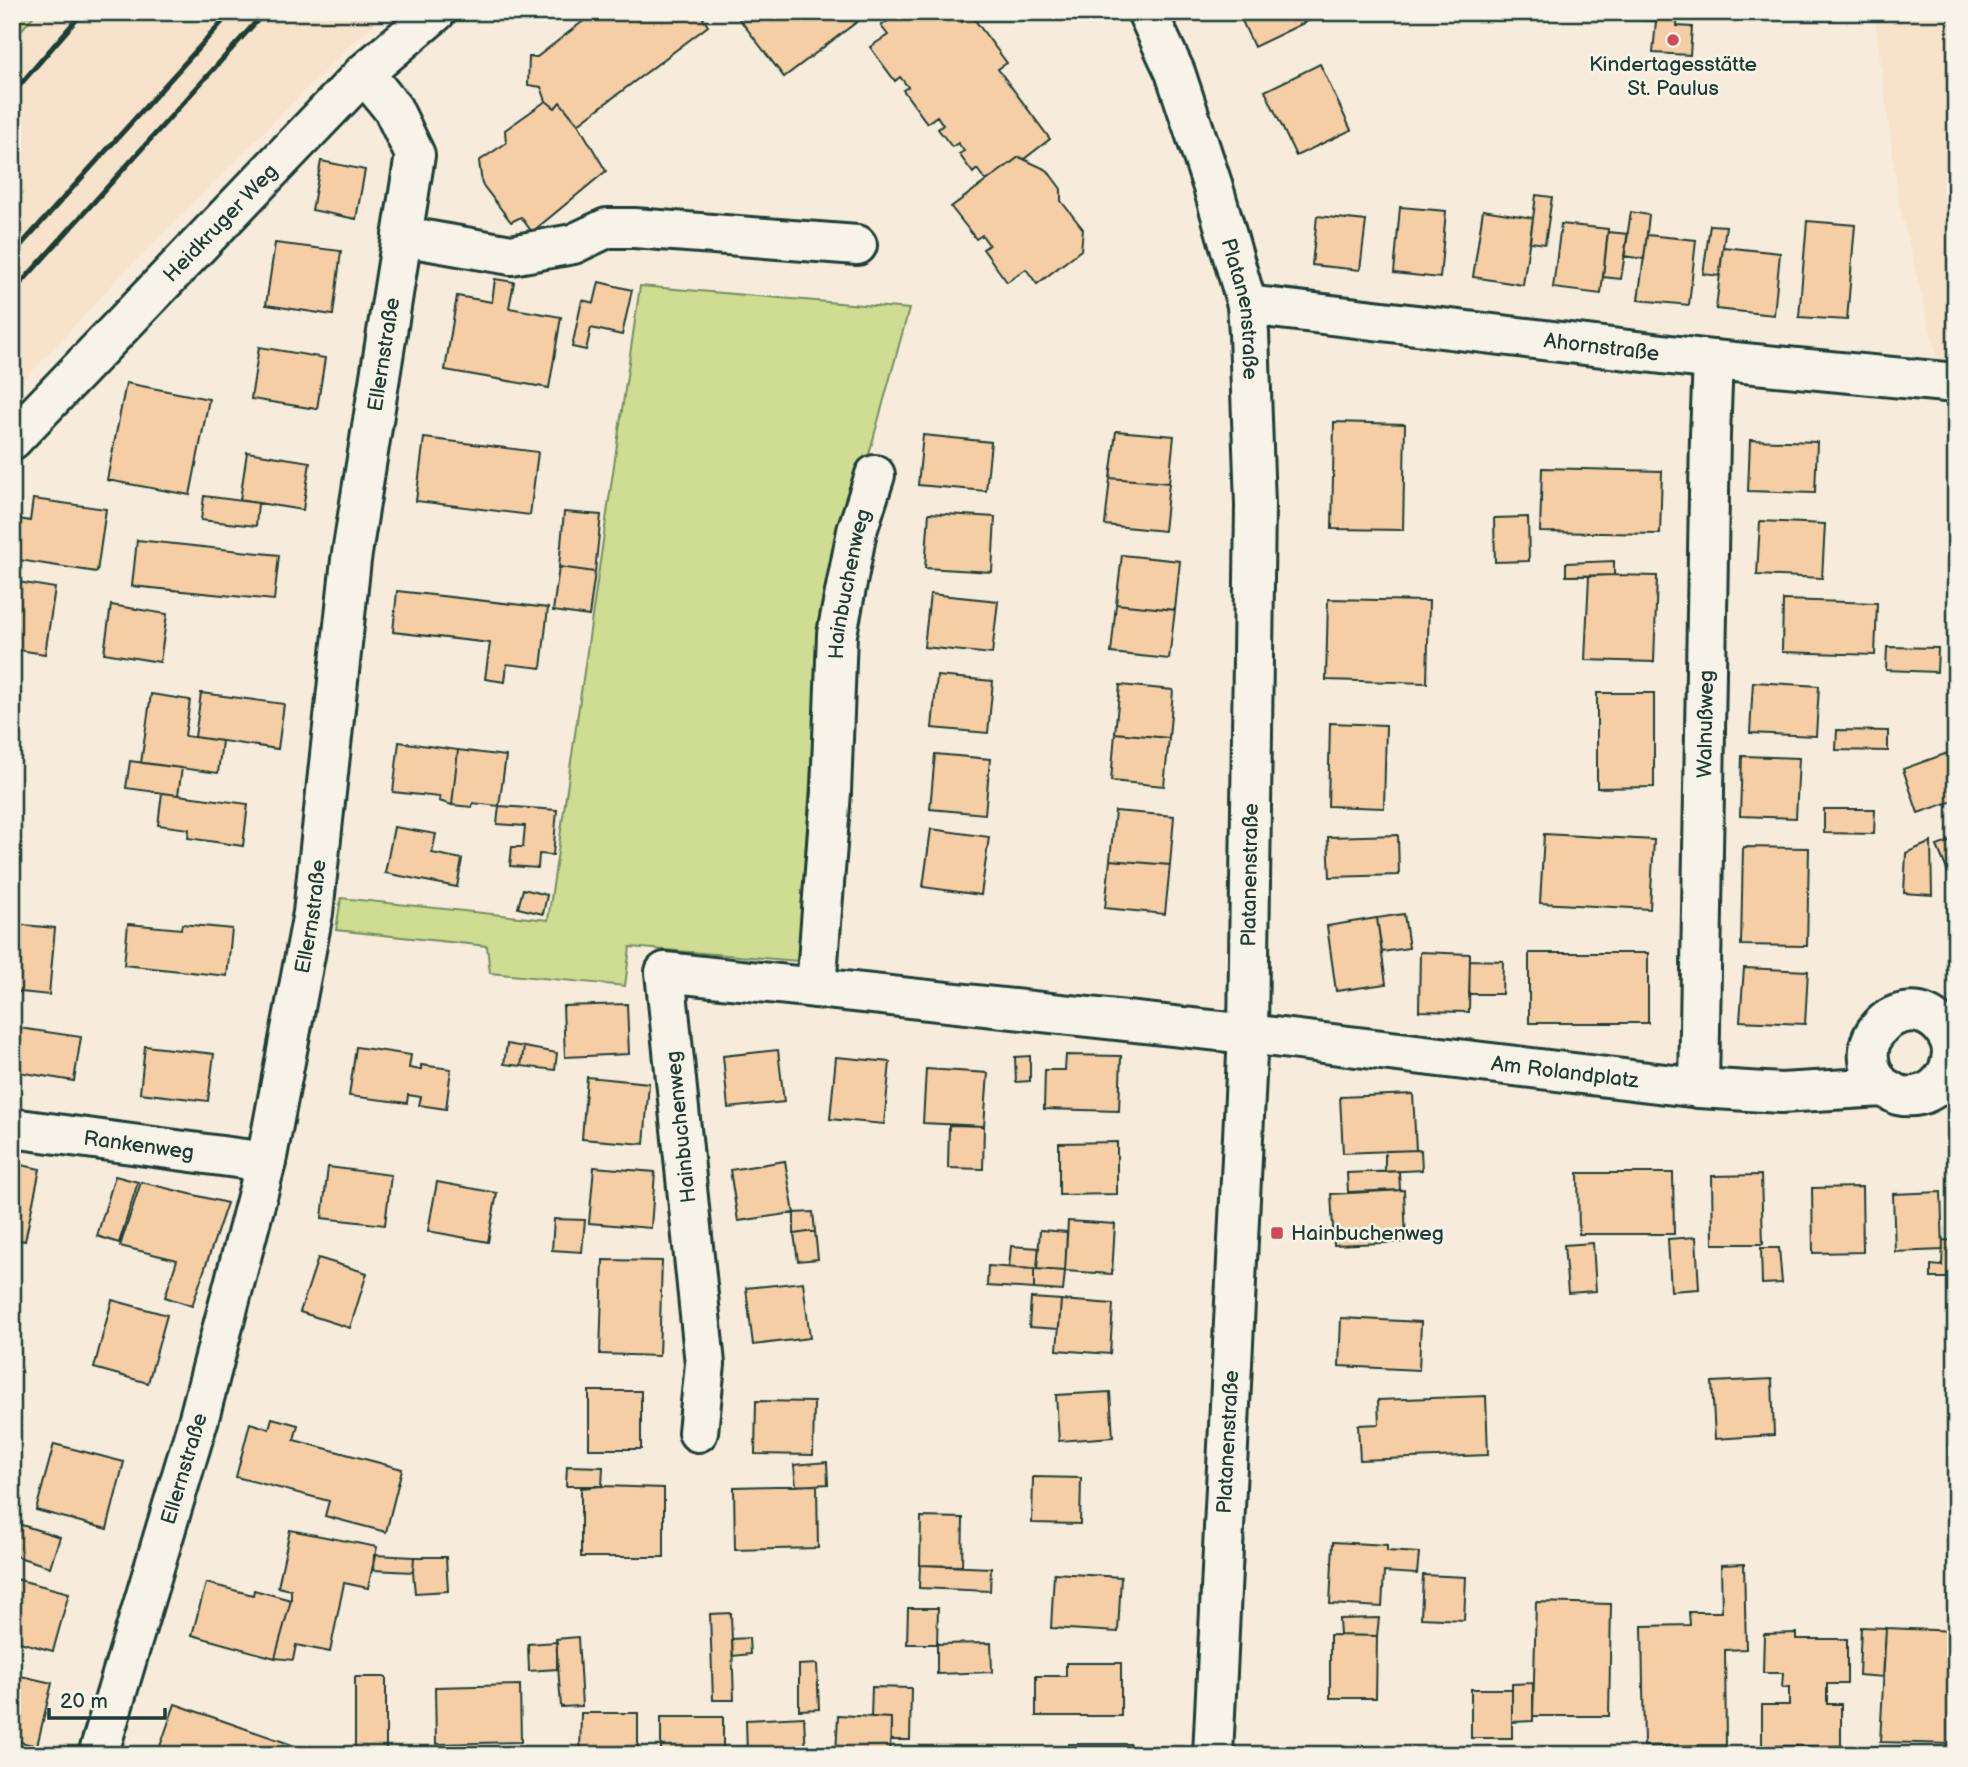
<svg xmlns="http://www.w3.org/2000/svg" width="1968" height="1767" font-family="'Balsamiq Sans',sans-serif">
<rect width="100%" height="100%" fill="#f7ecdb"/>
<filter id="ink" filterUnits="userSpaceOnUse"><feTurbulence type="fractalNoise" baseFrequency=".0143" numOctaves="2"/><feDisplacementMap in="SourceGraphic" scale="14" xChannelSelector="R" yChannelSelector="G"/><feConvolveMatrix kernelMatrix="1 2 1 2 8 2 1 2 1" color-interpolation-filters="sRGB"/></filter>
<g filter="url(#ink)">
<path fill="#f7e3cb" d="M21,12H388L356,40L129,267L12,393V22Z
M1874,12H1956V425L1937,358L1899,204Z"/>
<path fill="#cedd91" stroke="#768d62" stroke-width="2" d="M12,12H37L12,41Z
M640,286L909,309L820,632L798,961L630,947L625,986L490,973L487,946L336,930L341,898L548,920Z"/>
<path fill="#f6cea5" stroke="#1f3d34" stroke-width="2" d="M595,12H699L708,26L578,124L560,102L555,108L546,101L541,87L528,85L529,57H537Z
M734,12H858L862,18L784,77Z
M900,12H955L962,22L971,15L1007,63L998,69L1050,139L1024,159L1019,157L986,181L977,169L973,173L959,154L964,151L958,143L952,147L938,129L943,125L937,116L927,123L903,90L908,87L900,77L895,81L870,47L888,35L881,26Z
M1238,12H1306L1310,20L1254,47Z
M1561,12H1678L1677,26L1692,27L1690,55L1653,53L1656,21L1561,14Z
M1320,64L1351,130L1296,156L1265,91Z
M546,101L555,108L560,102L578,124L606,171L532,232L521,217L511,222L482,184L479,161L506,143L505,130Z
M1019,157L1047,170L1061,189V201L1083,229L1081,250L1037,284L1026,269L1007,282L983,249L989,245L982,235L976,239L951,207Z
M321,161L365,170L356,219L312,210Z
M1536,195L1552,197L1545,244L1530,242Z
M1400,207L1446,211L1440,278L1394,273Z
M1483,210L1533,218L1523,285L1473,277Z
M1631,212L1649,215L1644,259L1624,256Z
M1317,216L1366,221L1360,270L1312,265Z
M1807,221L1855,225L1847,320L1799,317Z
M1561,224L1608,229L1601,294L1553,288Z
M1710,225L1726,226L1719,276L1703,274Z
M1608,232L1628,234L1621,279L1603,277Z
M1647,235L1696,240L1689,305L1638,300Z
M275,243L341,251L333,315L266,305Z
M1723,247L1780,253L1774,315L1716,309Z
M495,279L514,282L509,308L561,317L549,388L445,370L457,296L492,302Z
M599,282L632,290L622,335L591,328L586,350L572,347L582,300L594,303Z
M259,347L325,358L317,409L251,399Z
M126,383L209,399L190,495L107,480Z
M1334,422L1405,424L1403,530L1332,529Z
M1116,431L1174,436L1169,483L1110,478Z
M923,435L991,442L986,491L918,485Z
M424,438L538,452L530,515L416,501Z
M1750,440L1817,442L1815,493L1748,491Z
M247,452L310,462L303,510L240,500Z
M1542,468L1662,471L1660,534L1540,532Z
M1110,478L1169,483L1164,531L1105,525Z
M204,496L258,503L256,526L201,520Z
M33,499L106,509L97,572L12,559L14,518L30,521Z
M564,512L601,515L595,572L559,567Z
M929,513L995,517L992,572L925,568Z
M1528,517L1529,561L1495,562L1494,518Z
M1760,521L1825,524L1822,578L1757,575Z
M137,540L279,555L274,600L132,586Z
M1122,555L1180,561L1175,610L1116,604Z
M1614,561V575L1566,576V563Z
M559,567L595,572L589,616L553,611Z
M1614,575L1657,576L1654,662L1585,660L1589,576Z
M12,581L55,588L45,654L12,649Z
M397,591L548,608L541,668L507,664L505,682L485,679L490,643L393,632Z
M930,594L998,601L992,654L924,647Z
M1328,599L1429,601L1427,683L1326,680Z
M1783,600L1877,603L1875,655L1782,652Z
M1116,604L1175,610L1169,659L1111,653Z
M111,605L167,614L160,662L104,653Z
M1887,647L1938,648L1937,672L1886,670Z
M937,676L993,681L988,733L932,728Z
M1753,682L1819,686L1816,736L1750,733Z
M1120,685L1173,690L1169,738L1115,733Z
M201,693L284,704L278,749L195,737Z
M1597,693H1654V787L1597,788Z
M151,694L190,700L185,736L222,741L218,773L141,763Z
M1330,723L1386,725L1384,808L1328,806Z
M1837,730L1888,731V751L1836,750Z
M1115,733L1169,738L1164,786L1111,781Z
M399,742L458,750L452,805L439,801L440,797L393,792Z
M458,750L506,756L499,806L473,803L472,807L452,805Z
M1956,750V800L1918,813L1903,769Z
M935,754L990,759L985,814L930,809Z
M1742,756L1799,758L1796,818L1740,816Z
M130,761L182,768L178,795L126,788Z
M162,793L248,804L243,846L188,838L189,829L158,825Z
M499,806L557,810L553,855L539,854L538,868L510,866L512,847H523L525,826L497,824Z
M1824,809H1875L1874,834L1824,833Z
M1115,811L1174,816L1170,865L1110,860Z
M394,827L436,834L432,853L462,859L457,887L385,873Z
M931,829L989,837L981,895L923,887Z
M1544,834L1654,840L1650,909L1540,903Z
M1398,835L1399,875L1330,877L1328,837Z
M1956,839V891L1937,846Z
M1931,842L1932,895L1904,893L1906,853Z
M1743,847L1809,848L1807,946L1741,945Z
M1110,860L1170,865L1165,914L1105,908Z
M523,889L547,895L543,914L518,908Z
M1404,914L1409,948L1382,952L1377,918Z
M1377,918L1386,984L1336,991L1327,926Z
M12,924L55,928L49,995L12,991Z
M128,924L181,929L182,924L232,929L227,976L124,965Z
M1420,952L1470,954L1469,1012L1419,1011Z
M1529,953H1648V1023H1529Z
M1470,960L1503,961L1502,994H1469Z
M1744,968L1808,971L1805,1024L1740,1021Z
M627,1004L629,1054L565,1057L563,1006Z
M12,1027L81,1037L74,1081L12,1071Z
M507,1044L524,1047L521,1066L504,1064Z
M145,1046L214,1054L208,1101L140,1093Z
M356,1047L411,1055L409,1068L421,1070V1065L451,1069L446,1109L419,1105L421,1097L408,1095L407,1103L349,1096Z
M524,1047L557,1053L555,1070L521,1066Z
M778,1050L784,1102L728,1108L723,1056Z
M1066,1055L1121,1056L1119,1111L1044,1109L1045,1070H1065Z
M1030,1056V1081L1016,1082L1015,1057Z
M836,1057L890,1062L884,1124L830,1119Z
M926,1069L988,1073L984,1126L923,1123Z
M587,1077L649,1083L644,1144L582,1139Z
M1413,1094L1416,1150L1343,1153L1340,1097Z
M949,1125L984,1126L983,1169L948,1168Z
M1117,1142V1194L1059,1195V1143Z
M1421,1150L1422,1170L1385,1172V1151Z
M785,1161L794,1213L738,1221L730,1170Z
M12,1163L40,1169L25,1241L12,1239Z
M328,1167L391,1175L385,1225L322,1218Z
M594,1167L655,1172L651,1228L589,1223Z
M1399,1171L1400,1190L1348,1192L1347,1173Z
M1578,1173H1673L1674,1234H1579Z
M1761,1175L1763,1244H1713L1712,1176Z
M115,1176L138,1182L119,1243L97,1236Z
M141,1182L227,1203L192,1306L165,1297L177,1260L120,1246Z
M437,1182L497,1193L488,1242L428,1231Z
M1862,1187L1863,1252L1813,1253L1812,1188Z
M1404,1190L1406,1242L1334,1245L1331,1194Z
M1941,1192L1943,1250L1895,1252L1893,1194Z
M813,1212L815,1231L794,1234V1213Z
M554,1219L585,1220L582,1252L552,1250Z
M1068,1221L1115,1224L1112,1274L1065,1271Z
M1040,1230L1067,1232L1065,1271L1037,1269Z
M815,1231L818,1259L798,1261L794,1234Z
M1696,1237L1699,1289L1671,1291L1668,1239Z
M1943,1240L1956,1241V1278H1931V1265L1942,1266Z
M1593,1243L1596,1291L1568,1293L1564,1245Z
M1011,1246L1039,1248L1037,1269L1009,1268Z
M1761,1248H1779L1782,1283L1762,1284Z
M318,1258L367,1273L350,1328L300,1312Z
M603,1260L662,1261L659,1356L600,1354Z
M988,1266L1034,1269V1289L987,1286Z
M1034,1269L1065,1271L1063,1291L1034,1289Z
M803,1282L810,1338L753,1345L746,1288Z
M1031,1298L1061,1300L1059,1329L1029,1327Z
M112,1300L167,1315L148,1383L94,1368Z
M1061,1300L1113,1304L1110,1354L1057,1350Z
M1341,1318L1421,1322L1419,1370L1339,1366Z
M1772,1379L1774,1435L1715,1439L1712,1382Z
M589,1391H641V1449H589Z
M1110,1392L1113,1437L1059,1441L1056,1395Z
M1486,1396L1488,1455L1360,1460L1358,1425L1379,1424L1378,1400Z
M756,1401L814,1402L813,1455L755,1454Z
M272,1418L298,1425L294,1440L402,1469L386,1532L325,1516L329,1501L236,1477L250,1423L269,1429Z
M54,1444L124,1462L107,1529L36,1510Z
M827,1462L828,1484L796,1486L794,1465Z
M567,1466L603,1467L602,1486H566Z
M1033,1477L1081,1478L1080,1524L1032,1523Z
M817,1485L818,1548L735,1550L734,1487Z
M602,1486L664,1488V1557H581V1488Z
M921,1517L963,1518L962,1566L920,1565Z
M12,1522L60,1537L50,1567L12,1555Z
M290,1530L377,1547L368,1588L344,1583L330,1652L296,1645L293,1660L275,1658L291,1600V1590L278,1587Z
M1333,1542L1387,1545V1551L1419,1553L1417,1574L1384,1572L1382,1607L1330,1604Z
M374,1555L414,1557L413,1572L373,1570Z
M414,1557H446L448,1591L415,1593L413,1572Z
M1744,1564L1746,1649L1725,1650L1726,1745L1644,1746L1642,1626L1690,1625L1689,1612H1722L1721,1565Z
M920,1565L991,1568L990,1591L919,1588Z
M1054,1573L1121,1577L1118,1632L1051,1628Z
M1423,1575L1466,1577L1464,1620L1421,1618Z
M12,1578L69,1593L53,1651L16,1641L12,1655Z
M206,1583L253,1595L254,1590L291,1600L275,1658L192,1635Z
M1536,1602L1611,1604L1609,1716H1533Z
M908,1608H938L937,1644H907Z
M731,1613L734,1700H713L710,1614Z
M1379,1618L1377,1636L1340,1635L1339,1619Z
M1861,1627L1886,1628L1883,1677L1859,1675Z
M1886,1628L1956,1631V1702L1953,1744L1880,1742Z
M1796,1633V1639H1847V1684H1827V1704H1841V1746H1762V1705H1789V1687L1782,1688L1783,1673H1763L1764,1634Z
M1330,1635L1377,1636L1376,1698H1330Z
M578,1637L582,1706L561,1707L556,1639Z
M749,1638L750,1654L733,1656L732,1639Z
M557,1642V1669L529,1671L528,1644Z
M991,1643L992,1672L937,1674V1644Z
M1066,1663H1121V1716H1036V1676H1066Z
M817,1664L819,1709L799,1710V1665Z
M12,1674L52,1683L37,1746L12,1740Z
M355,1677H386V1755H355Z
M1533,1683V1721L1512,1722V1684Z
M520,1685L521,1742L436,1744L435,1687Z
M872,1687L911,1688L910,1740H891V1718L871,1717Z
M1471,1689H1512V1738H1471Z
M175,1704L321,1755H157Z
M581,1713H638V1755H580Z
M838,1715L891,1718L890,1755H836Z
M661,1717H723V1755H661Z
M804,1717L806,1755H747L746,1720Z
M1069,1744H1130V1755H1069Z"/>
<g fill="none" stroke-linecap="round" stroke-linejoin="round">
<defs>
<g id="minor">
<path id="s1" d="M1147,12L1175,72L1213,187L1247,305L1249,333L1255,505L1248,1034L1213,1755"/>
<path d="M402,236L511,255L573,244L607,228H634L857,245"/>
<path id="s2" d="M1247,305L1713,360L1956,383"/>
<path id="s3" d="M12,440L364,73L436,12"/>
<path id="s4" d="M816,988L831,792L837,634L857,531L875,475"/>
<path id="s5" d="M1699,1088L1710,435L1713,360"/>
<path id="s6" d="M12,1128L266,1162"/>
<path id="s7" d="M698,1432L705,1364L665,972L1248,1034L1699,1088L1781,1093L1883,1087C1888,1089 1893,1093 1898,1095C1927,1102 1951,1081 1952,1052C1952,1042 1946,1031 1939,1024C1901,988 1841,1043 1883,1087"/>
<path id="s8" d="M98,1755L199,1418L266,1162L313,913L351,560L415,155L393,109L364,73"/>
</g>
</defs>
<use href="#minor" stroke="#1f3d34" stroke-width="44"/>
<use href="#minor" stroke="#f7f3e8" stroke-width="38"/>
<path stroke="#1f3d34" stroke-width="5" d="M12,94L83,12
M12,255L231,12
M12,293L265,12"/>
</g>
</g>
<g fill="#d1495b" stroke="#f7f3e8" stroke-width="2.5">
<circle cx="1673" cy="40" r="7"/>
<rect x="1270" y="1226" width="14" height="14" rx="3.5"/>
</g>
<g text-anchor="middle" dominant-baseline="central" stroke-width="5" stroke-linejoin="round" paint-order="stroke">
<g font-size="21" fill="#1f3d34" stroke="#f7f3e8">
<text x="1673" y="64">Kindertagesstätte<tspan x="1673" dy="24">St. Paulus</tspan></text>
<text x="1291" y="1233" text-anchor="start">Hainbuchenweg</text>
</g>
<g font-size="21" fill="#1f3d34" stroke="#f7f3e8">
<text stroke="none"><textPath href="#s3" startOffset="301">Heidkruger Weg</textPath></text>
<text stroke="none"><textPath href="#s1" startOffset="313">Platanenstraße</textPath></text>
<text stroke="none"><textPath href="#s2" startOffset="357">Ahornstraße</textPath></text>
<text stroke="none"><textPath href="#s8" startOffset="1433">Ellernstraße</textPath></text>
<text stroke="none"><textPath href="#s4" startOffset="406">Hainbuchenweg</textPath></text>
<text stroke="none"><textPath href="#s5" startOffset="364">Walnußweg</textPath></text>
<text transform="translate(1250 875) rotate(-89)">Platanenstraße</text>
<text stroke="none"><textPath href="#s8" startOffset="866">Ellernstraße</textPath></text>
<text stroke="none"><textPath href="#s7" startOffset="1368">Am Rolandplatz</textPath></text>
<text transform="translate(681 1127) rotate(-96)">Hainbuchenweg</text>
<text stroke="none"><textPath href="#s6" startOffset="128">Rankenweg</textPath></text>
<text transform="translate(1228 1442) rotate(-87)">Platanenstraße</text>
<text stroke="none"><textPath href="#s8" startOffset="299">Ellernstraße</textPath></text>
</g>
</g>
<rect width="1968" height="1767" fill="none" stroke="#f7f3e8" stroke-width="42"/>
<rect x="21" y="21" width="1926" height="1725" fill="none" stroke="#1f3d34" stroke-width="2.5" filter="url(#ink)"/>
<path d="M49 1708v10h116v-10" fill="none" stroke="#1f3d34" stroke-width="3.5"/>
<text x="60" y="1708" font-size="21" fill="#1f3d34" stroke="#f7f3e8" stroke-width="5" paint-order="stroke">20 m</text>
</svg>
